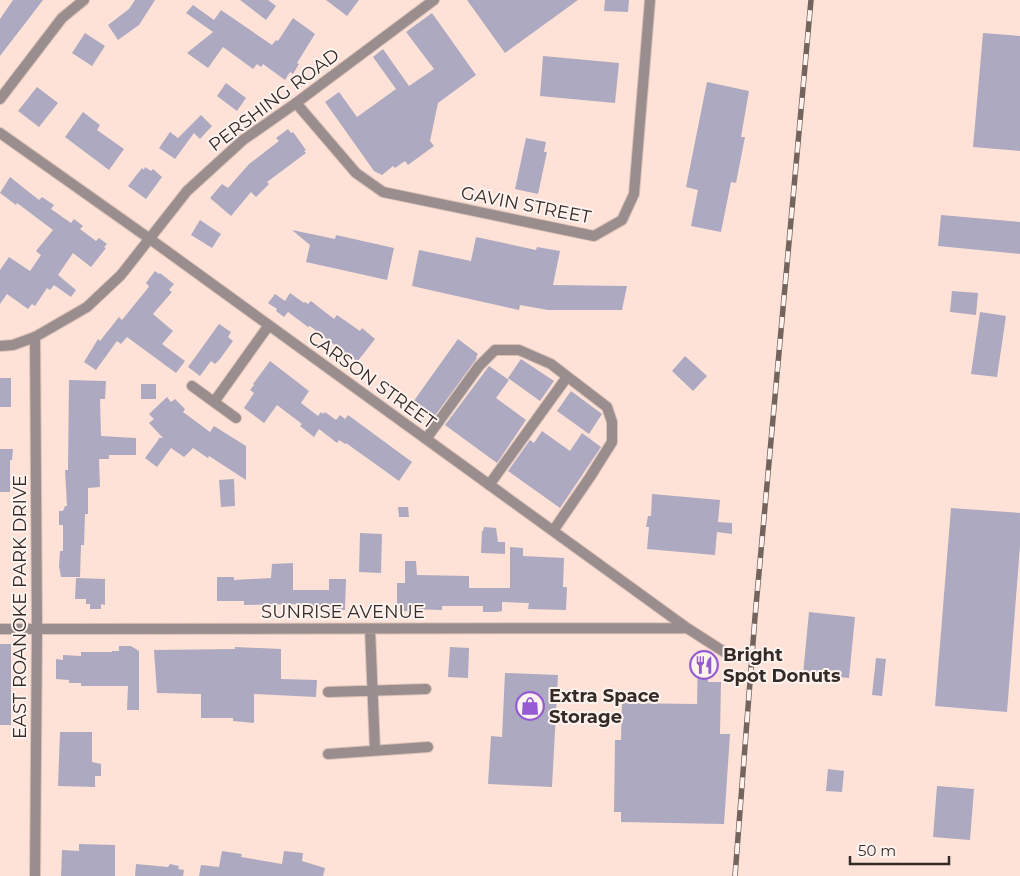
<svg xmlns="http://www.w3.org/2000/svg" width="1020" height="876" font-family="Montserrat,sans-serif">
<rect width="100%" height="100%" fill="#fee2d7"/>
<path fill="#ada9c1" d="M13,0H43L0,56V19Z
M135,0H155L139,25L118,40L108,25L129,9Z
M240,0H268L276,6L266,20Z
M326,0H359L347,16Z
M467,0H578L505,53Z
M605,0H629L628,12L604,11Z
M193,5L214,20L221,10L272,45L276,40L278,41L293,18L315,34L297,63L299,64L293,74L290,72L285,80L263,64L261,67L257,64L253,69L223,47L208,68L187,53L213,32L186,13Z
M432,13L476,75L438,103L430,141L434,146L408,165L405,161L395,168L393,166L382,175L374,171L325,102L339,92L357,117L396,89L373,57L383,49L409,86L434,69L406,32Z
M85,33L105,46L92,66L72,53Z
M983,33L1020,36V151L973,147Z
M543,56L619,63L615,103L540,96Z
M707,82L749,91L741,137H745L736,183L731,182L721,232L691,226L698,190L686,187Z
M226,83L246,98L237,111L217,96Z
M37,87L58,103L39,127L18,111Z
M83,112L100,125L97,130L124,149L109,170L65,137Z
M201,115L212,126L200,139L194,133L175,159L159,148L170,132L178,138Z
M288,129L291,133L293,132L306,150L304,151L306,153L267,182L269,184L256,197L251,192L231,216L210,198L222,184L228,188L249,164L279,141L276,138Z
M526,138L546,142L544,152H547L538,194L515,189Z
M145,167L151,171L153,169L162,177L146,199L128,186L142,168L144,170Z
M10,177L39,200L42,197L54,205L51,209L71,223L74,219L83,226L80,229L96,241L99,238L107,244L104,247L106,248L91,267L73,253L58,275L76,290L71,297L54,285L50,290L47,288L35,306L32,304L28,309L7,294L0,304V270L9,257L30,271L41,255L36,251L53,230L17,203L16,205L0,193Z
M941,215L1020,222V254L938,246Z
M200,220L221,234L212,248L191,235Z
M292,230L335,239L336,235L394,248L387,280L306,262L310,245Z
M476,237L536,250L537,247L560,251L553,285L627,286L622,310H548L520,305L519,310L412,286L419,250L471,261Z
M155,271L159,274L160,273L174,284L169,290L172,292L153,314L173,331L162,344L185,361L176,373L127,337L121,344L117,341L96,370L84,362L98,339L100,341L119,317L122,320L148,288L149,286L146,283Z
M952,291L978,293L976,315L950,312Z
M290,293L304,303L305,302L308,304L311,301L334,319L337,315L360,331L362,328L375,339L357,362L310,326L308,327L288,312L284,317L276,311L277,309L268,303L275,294L285,301Z
M980,312L1006,316L997,377L971,374Z
M219,324L231,332L228,337L233,341L220,359L215,364L211,361L200,376L188,367Z
M458,339L478,354L476,357L477,358L434,417L413,402Z
M685,356L707,376L693,391L672,371Z
M521,359L554,381L540,401L508,378Z
M270,361L309,391L301,403L318,416L321,412L323,414L325,412L336,420L340,415L345,419L348,415L412,462L399,481L346,443L345,444L339,440L337,443L319,429L314,437L300,426L302,424L277,405L264,423L244,408L254,393L250,390L254,385L253,384Z
M489,366L509,380L496,398L526,420L497,463L445,425Z
M0,378H11V407H0Z
M69,380L106,381L105,399H100L101,436L136,438V455H109V459H99L100,487L88,488V514H85L84,545H81L80,577H61L59,566L60,551H63V525H59V511H63L65,506H67L65,470H68Z
M141,384H156V399H141Z
M571,391L602,414L589,434L557,411Z
M167,397L171,402L175,399L185,409L183,412L210,432L214,426L246,446V480L209,456L208,458L193,448L184,457L171,448L157,467L145,458L159,439L158,438H163L149,423L154,419L149,414Z
M542,431L570,451L582,433L601,447L560,508L508,471L530,440L534,443Z
M0,449H13L12,460H10V492H0Z
M234,479L235,506L221,507L219,480Z
M652,494L720,500L718,522L732,523V534L717,532L715,555L647,549L649,527H646L648,516H651Z
M398,507H408L409,517H399Z
M951,508L1020,513V546L1007,712L935,706Z
M484,527L496,528L498,542H505V554L481,553L482,531H483Z
M360,533L382,534L381,573L359,572Z
M510,547L523,548V556L564,558L563,587H567L566,610L528,609L529,603L502,602V611L497,612H483V606H442V610L408,609V611H397V583H405V561H416L417,575L469,576V588H510Z
M293,563V590H329V579H346L345,610H329V606H305V604L244,605V601H217V577H234V580L271,578L272,564Z
M76,578L105,579V605L101,604V609H90V604H86V599H75Z
M809,612L855,617L849,678L803,674Z
M0,644H11V725H0Z
M119,646H131L139,651V710H127L128,686H81V683H69V680L56,679V659L63,660V655L81,656V652H112V651H119Z
M235,647L281,649V679L317,680L316,697L254,694V723L233,721V718H201V694L157,693L154,650L235,649Z
M450,647L469,648L468,678L448,677Z
M698,655L709,663L708,682H721L720,734H730L724,824L621,822V812H614L615,740H621L622,703L697,704Z
M876,658L886,659L882,696L872,695Z
M505,673L558,675L552,787L488,784L491,736L502,737Z
M60,732H92V762L101,764V776H95V787L58,786Z
M828,769L844,771L842,792L826,791Z
M937,786L974,789L970,840L933,837Z
M79,844L115,845V876H61L62,850L79,851Z
M222,851L242,854L241,857L282,864L284,851L303,853L302,861L325,868L323,876H199L201,865L219,867Z
M136,864L168,867L170,864L179,866L178,869L184,870L183,876H135Z"/>
<g fill="none" stroke-linecap="round" stroke-linejoin="round">
<defs>
<path id="minor" d="M0,99L62,18L84,0
M296,103L356,173L383,192L594,236L622,220L634,194L650,0
M0,133L150,239L687,628L726,653
M0,346L13,345L35,337
M192,386L236,418
M214,402L269,325
M426,439L479,366L495,350H519L551,364L607,407L612,422V442L590,477L553,531
M489,485L567,377
M0,629L687,628
M370,629L375,750
M328,692L426,689
M328,754L428,747"/>
<path id="tertiary" d="M35,876L37,629L35,337L87,307L121,275L187,191L243,140L296,103L434,0"/>
</defs>
<use href="#minor" stroke="#dac1b7" stroke-width="12"/>
<use href="#tertiary" stroke="#dac1b7" stroke-width="12"/>
<use href="#minor" stroke="#9a8d8e" stroke-width="10"/>
<use href="#tertiary" stroke="#9a8d8e" stroke-width="10"/>
<defs>
<path id="rail" d="M735,876L755,617L811,0"/>
</defs>
<use href="#rail" stroke="#74645e" stroke-width="5.5"/>
<use href="#rail" stroke="#fff3ef" stroke-width="4" stroke-dasharray="11" stroke-linecap="butt"/>
</g>
<defs>
<symbol id="restaurant-ring" viewBox="-11 -11 22 22"><circle r="9.5" fill="#fff3ef" stroke="#955bd3" stroke-width="1.5"/><path d="M-5-6h1v4h1v-4h1v4h1v-4h1v5L-1.5 .5V6h-2V.5L-5-1ZM5-6V6H3V1.5H1.5Q1.5-4 5-6Z" fill="#955bd3"/></symbol>
<symbol id="shop-ring" viewBox="-11 -11 22 22"><circle r="9.5" fill="#fff3ef" stroke="#955bd3" stroke-width="1.5"/><path d="M-5-2.5h2.3a2.7 3.5 0 0 1 5.4 0H5L5.5 6h-11ZM-1.5-2.5h3a1.5 2.3 0 0 0-3 0Z" fill="#955bd3"/></symbol>
</defs>
<g fill-rule="evenodd">
<use href="#restaurant-ring" x="688" y="649" width="32" height="32"/>
<use href="#shop-ring" x="514" y="690" width="32" height="32"/>
</g>
<g text-anchor="middle" dominant-baseline="central" stroke-width="4" stroke-linejoin="round" paint-order="stroke">
<g font-size="18" fill="#342a26" stroke="#fff3ef">
<text transform="translate(274 100) rotate(-37)">PERSHING ROAD</text>
<text transform="translate(526 205) rotate(11)">GAVIN STREET</text>
<text transform="translate(372 380) rotate(36)">CARSON STREET</text>
<text transform="translate(20 607) rotate(-90)">EAST ROANOKE PARK DRIVE</text>
<text x="343" y="612">SUNRISE AVENUE</text>
</g>
<g font-size="18" font-weight="bold" fill="#342a26" stroke="#fff3ef" text-anchor="start">
<text x="723" y="655">Bright<tspan x="723" dy="21">Spot Donuts</tspan></text>
<text x="549" y="696">Extra Space<tspan x="549" dy="21">Storage</tspan></text>
</g>
</g>
<path d="M850 856v8h99v-8" fill="none" stroke="#342a26" stroke-width="2.5"/>
<text x="858" y="856" font-size="15" fill="#342a26" stroke="#fff3ef" stroke-width="4" paint-order="stroke">50 m</text>
</svg>
